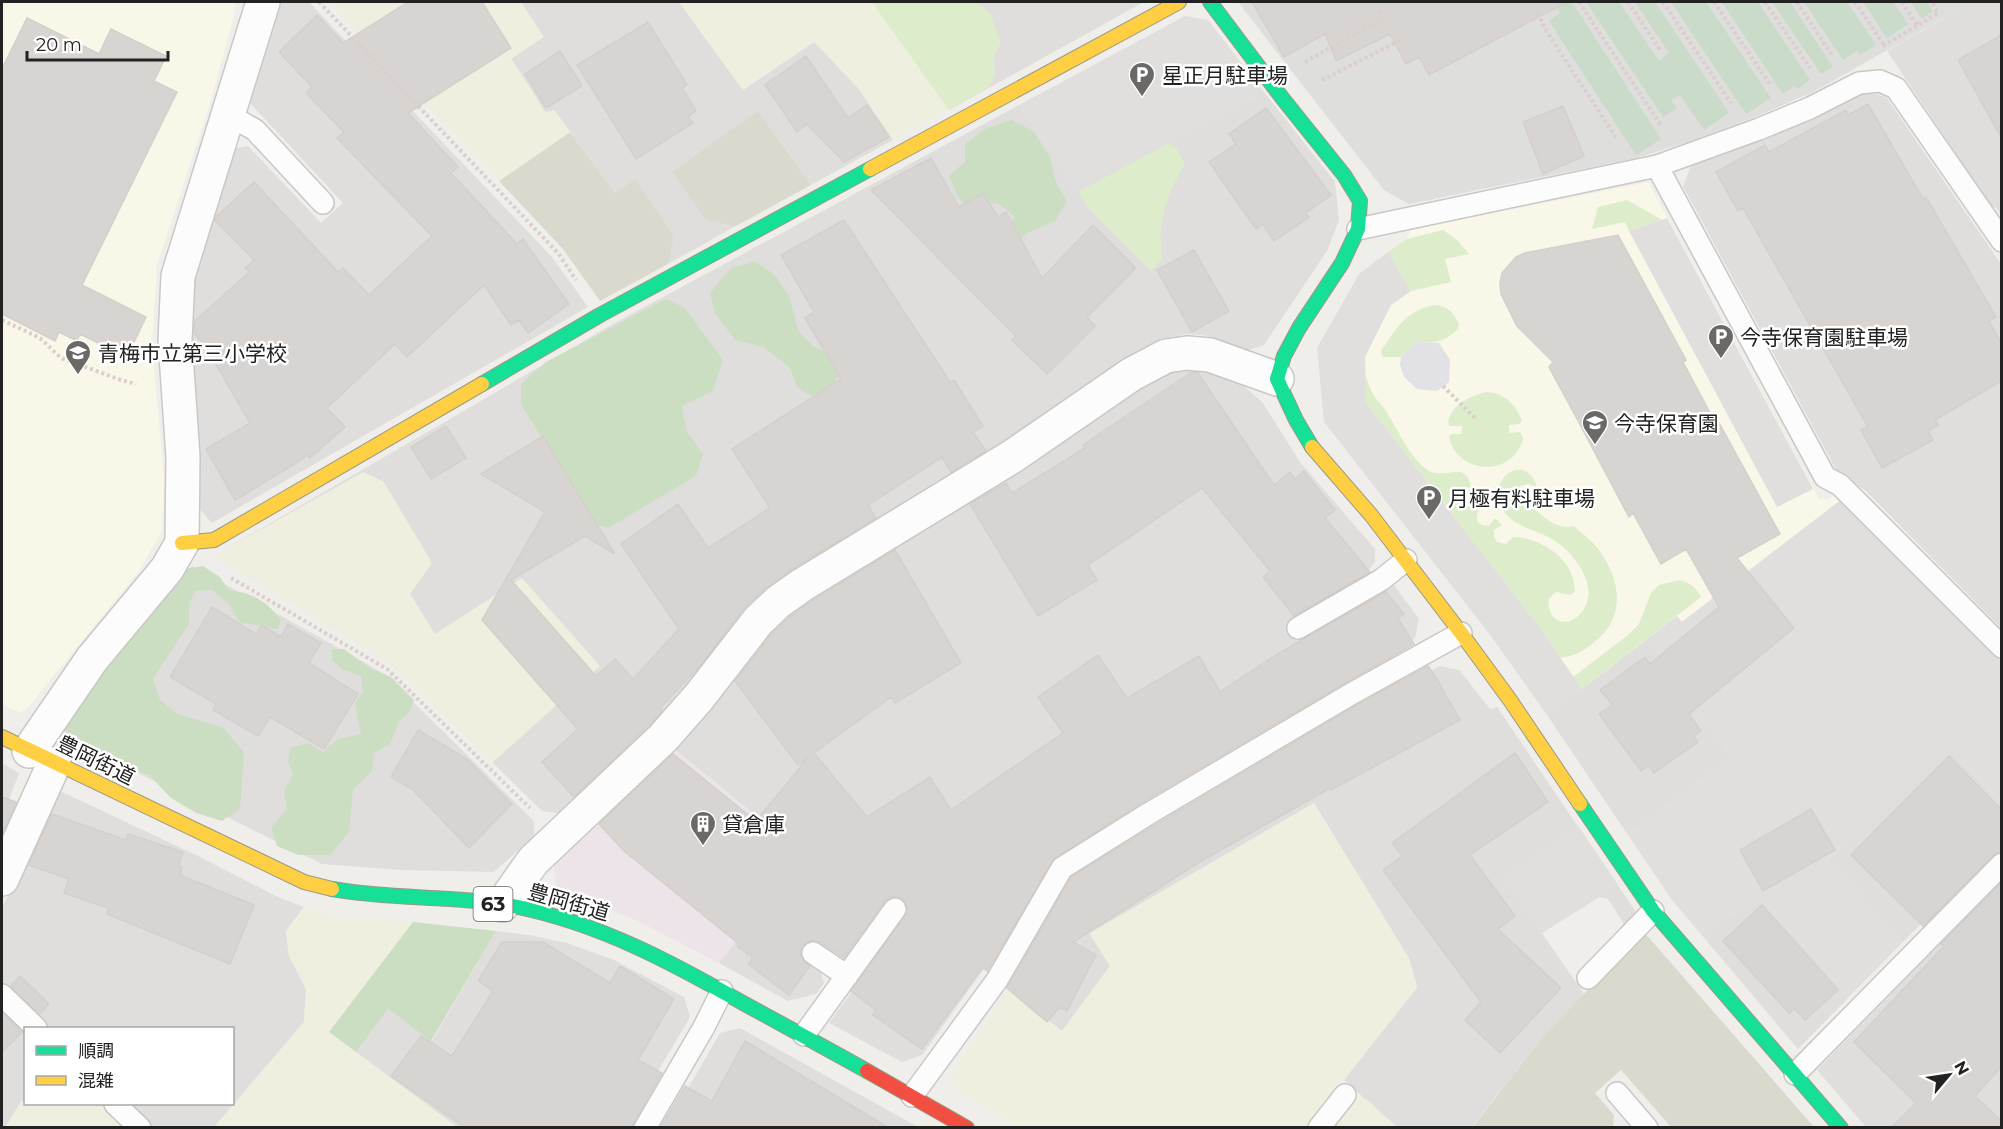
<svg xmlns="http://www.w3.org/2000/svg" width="2003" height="1129" font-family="Montserrat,'Noto Sans JP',sans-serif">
<rect width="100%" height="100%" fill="#f0eeeb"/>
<path fill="#dfdedc" d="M279,2H309L552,257L588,307L212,523L195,504L187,339L192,282L230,149L248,146L321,223L343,203L250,103Z
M329,2H679L743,90L814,41L859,89L893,140L811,185L758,111L736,226L668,264L635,180L615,193L555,111L545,112L511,58Z
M872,2H1144L949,110Z
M1972,2H2001V215L1996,207L1993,209L1887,51Z
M1264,92L1335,182L1339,220L1327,251L1264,345L1243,352L1222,341L1203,335L1186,334L1160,339L1136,352L1042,421L950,478L666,713L560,813L542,811L390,662L214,556L613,324L1019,105L1078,191Z
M1866,92L1886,97L2001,264V628L1865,490L1839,475L1683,186L1691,166L1783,132Z
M1191,365L1228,375L1245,387L1263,403L1300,462L1375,549V562L1362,578L1286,623L1296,640L1394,585L1419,619L1415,638L1050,855L983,970L922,1055L902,1062L829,1023L913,908L891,891L847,951L829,953L812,942L803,955L819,967L824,983L816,994L788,1001L719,963L758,912L675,749L775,625L802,601L1153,377Z
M192,566L385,674L534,821V836L494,872L402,870L322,864L59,734L153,607Z
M1647,639L1732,757L1628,835L1547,715Z
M1440,666L1459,670L1491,710L1497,707L1638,915L1626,927L1608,899L1599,897L1542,933L1584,994L1544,1035L1472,1127H1396L1344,1080L1417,987L1409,958L1314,803L1090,934L1110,966L1062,1031L1009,990L1075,880L1360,708Z
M1950,751L2001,803V843L1902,943L1827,860L1887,809Z
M2,763L19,773L2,818Z
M58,790L196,855L278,897L304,907L286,931L289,956L306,989L304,1022L214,1127H151L126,1104H232V1028H47L2,986V907L18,878Z
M2001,881V1127H1866L1817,1070Z
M1760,898L1849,997L1798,1049L1700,933Z
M496,931L529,935L567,943L614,960L684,997L690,1017L625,1127H457L356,1052L388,1009L432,1041Z
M2,1004L26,1028L25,1098L19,1105L5,1128L2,1127Z
M740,1028L918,1127L665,1128L720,1033Z"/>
<path fill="#ede4e9" d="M675,749L813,862L758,912L719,963L638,921L556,888L554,864Z"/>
<path fill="#f8f7e8" d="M2,2H236L232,24L208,110L157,265L152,345L164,477L162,531L139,571L29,706L20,713L2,704Z
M1648,182L1819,499L1828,500L1836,493L1842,499L1681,622L1677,616L1582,689L1534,620L1366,403L1365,357L1391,305L1410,291L1388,252L1407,239L1410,230Z"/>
<path fill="#dededc" d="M1238,2H1972L1815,91L1755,117L1688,142L1636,158L1409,204L1384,190Z"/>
<path fill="#d9d9cd" d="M758,111L811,185L736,226L706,220L672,172Z
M570,132L615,193L635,179L674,236L668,264L600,301L563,249L499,181Z
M1644,932L1814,1127H1671L1621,1070L1595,1093L1614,1115L1613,1127L1472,1128L1544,1035Z"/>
<path fill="#efefdf" d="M329,2H521L544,37L511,59L545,112L555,111L570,132L499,181Z
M679,2H872L949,110L893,140L859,89L814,42L743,90Z
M363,472L384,482L432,563L410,594L435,634L522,578L600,666L492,763L390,662L214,556Z
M1314,803L1409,959L1417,988L1306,1127H1021L956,1090L952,1073L1009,990L1062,1031L1110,966L1090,933Z
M304,907L342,918L413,922L329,1032L457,1127L214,1128L304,1022L306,989L289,956L286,931Z
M25,1098L26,1104H104L120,1119L112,1127L5,1128L19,1105Z
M1366,1099L1397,1127L1330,1128L1353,1100Z"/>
<path fill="#ddeccb" d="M872,2H976L990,13L1001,43L994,55L995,73L989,87L949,110Z
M1168,143L1178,150L1185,164C1166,196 1157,220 1162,259L1151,271L1090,210L1078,192Z
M1627,200L1662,220L1629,231L1625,222L1592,229L1598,207Z
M1443,230L1457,240L1469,254L1445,259L1451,282L1411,291L1388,252L1407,239Z
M1434,305C1448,306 1453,312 1459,324L1458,329C1443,343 1436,343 1416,342L1401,357H1383L1381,351C1397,328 1405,311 1434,305Z
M1365,374C1367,380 1369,386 1372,392C1375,399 1382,404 1386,411C1398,430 1408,455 1426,469C1444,483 1465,457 1471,487L1465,488L1461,492C1459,504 1465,508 1475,505L1479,500L1484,506C1478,510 1476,513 1477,521L1482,525L1489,526L1495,518L1502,525L1494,530V536L1497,542L1506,544L1513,537C1543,538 1575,560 1575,592L1570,595L1556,592C1550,596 1547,600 1549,607C1556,642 1611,610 1578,564C1571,554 1563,545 1552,539C1534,528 1509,527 1500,504C1489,477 1526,452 1537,487L1528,484L1520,486V490C1528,505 1555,533 1574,526C1584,535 1596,544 1603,556C1621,584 1624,617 1597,640C1585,650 1576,656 1560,658L1534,620L1366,403Z
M1486,392C1504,393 1516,404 1522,421L1519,424L1509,425V433L1520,432L1523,438C1515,477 1457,476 1449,437L1451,434H1462V426H1450L1448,422C1452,404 1470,396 1486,392Z
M1680,580C1691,583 1696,588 1701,597L1582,689L1573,677L1628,635L1639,624L1651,593L1659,585Z"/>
<path fill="#cbdec1" d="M1011,120L1033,131L1050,157L1056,183L1067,201L1055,221L1027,233L1007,254L1009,226L1015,217L998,203L981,201L969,210L957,195L949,175L965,162V144L985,129Z
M755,262L774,274L789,296L798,330L813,346L834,356L842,371L829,390L811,396L797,387L790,368L764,347L735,340L715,313L710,293L731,268Z
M666,299L685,308L723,360L713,391L682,406L687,432L703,454L696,476L608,528L593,523L521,404V384L546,362Z
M203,566L220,577L228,590C252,593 266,600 281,620L278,629L239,622L229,604L212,590L196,591L189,603V624L153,679L160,700L177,714L222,727L244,752L240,809L222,821L196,813L171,798L149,775L111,763L78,745L65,730L71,705L185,569Z
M332,649H344L371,669L391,677L414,700L409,713L400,720L390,744L374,753L372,771L353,789L349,832L330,855H298L277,846L271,828L287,809L284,791L293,774L288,762L290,748L308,743L323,752L338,739L361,734L355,703L363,692L361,676L343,670L332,660Z
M413,922L496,931L431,1041L388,1009L356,1052L329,1032Z"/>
<path fill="#cadbca" d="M1553,2H1572L1661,139L1636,155L1549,21L1560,13Z
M1586,2H1619L1659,61L1669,53L1635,2H1655L1729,113L1704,130L1680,95L1671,100L1677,108L1663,117Z
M1671,2H1706L1771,98L1746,114Z
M1722,2H1758L1810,80L1798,89L1795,86L1783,94Z
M1772,2H1790L1833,67L1821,74Z
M1804,2H1847L1876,45L1860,55L1857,51L1843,60Z
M1863,2H1893L1908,24L1887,38Z
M1911,2H1927L1933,11L1922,19Z"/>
<path fill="#e0dfde" d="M1185,16L1208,20L1264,92L1078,192L1019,105Z
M1667,218L1813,489L1777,507L1629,231Z
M1388,252L1411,291L1391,305L1365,357L1366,403L1534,620L1582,689L1547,715L1491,636L1324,422L1317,348L1359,274Z
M1842,499L2001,660V803L1950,752L1887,809L1827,860L1902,943L1849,997L1760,898L1700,933L1672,900L1628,835L1732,757L1647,639L1677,616L1682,622Z
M1579,827L1618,885L1542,933L1502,876Z"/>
<path fill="#e2e1e5" d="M1416,342L1439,343L1450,360L1449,382L1437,391L1417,389L1404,377L1400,365L1401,357Z"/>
<path fill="#d7d4d2" stroke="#d3d0cc" stroke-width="1.5" d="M408,2H482L511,48L408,113L458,167L451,173L517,244L523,239L569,304L528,333L519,320L511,325L484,285L407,357L395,344L327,408L345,427L310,458L307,455L298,462L235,500L206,449L250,423L206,347L194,333L195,321L249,272L245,268L254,260L215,220L216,217L254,182L338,272L343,268L369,295L432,236L337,138L344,132L306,93L312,87L279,52L317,15L343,43Z
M1252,2H1567L1429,75L1419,57L1406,64L1390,34L1336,61L1325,34L1284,57Z
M27,18L99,54L111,29L166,56L154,81L177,92L82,285L146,317L127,357L80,334L77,341L59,332L55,341L2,314V69Z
M648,22L687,85L682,88L696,111L688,116L693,123L636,159L577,65Z
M2001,35V137L1958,60Z
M560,51L582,86L546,108L525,74Z
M806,56L848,118L867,105L889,137L844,162L807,124L797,132L765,85Z
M1868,104L1923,199L1926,197L1996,317L1989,321L2001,343V381L1935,420L1938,425L1928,431L1933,440L1882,468L1861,430L1868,427L1743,208L1738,211L1716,172L1765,145L1769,152L1846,110L1848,115Z
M1563,106L1584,156L1543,174L1523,122Z
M1266,108L1331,195L1306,213L1309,217L1274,241L1263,224L1256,229L1209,162L1236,144L1229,134Z
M931,158L959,207L983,193L998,217L1006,212L1042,278L1093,225L1136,268L1087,317L1095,326L1047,374L1012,340L1016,336L871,190Z
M844,220L950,382L954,380L983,426L973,432L986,451L951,472L942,457L868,505L876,518L792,569L765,588L743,609L700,666L660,708L662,711L649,725L574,797L542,762L578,729L482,620L545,512L481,474L543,436L615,554L585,536L511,580L596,676L615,659L633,679L679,629L621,544L678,504L708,548L770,508L732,449L841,379L805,318L814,312L781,255Z
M1618,235L1686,360L1683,362L1716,424L1719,423L1780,534L1737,558L1794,628L1689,714L1701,731L1694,736L1698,742L1654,773L1649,765L1641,771L1599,714L1613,705L1600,690L1645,657L1650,664L1719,607L1686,549L1661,564L1633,513L1629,517L1576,417L1549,367L1553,362L1517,326L1501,294L1500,283L1502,273L1516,257L1525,253Z
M1194,250L1229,311L1192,332L1157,270Z
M1192,372L1198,373L1274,485L1290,472L1295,479L1304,471L1335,510L1325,518L1370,572L1294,616L1263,577L1270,571L1202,488L1088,565L1097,580L1038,616L970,504L1006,483L1012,493L1085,448L1083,445Z
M446,426L466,458L431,479L411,447Z
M895,550L961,663L895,703L891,697L814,753L867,817L930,777L951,810L1063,733L1038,697L1098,655L1127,698L1199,656L1220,692L1276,655L1386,592L1404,614L1398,618L1414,644L1345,683L1141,803L1055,858L987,971L983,967L922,1049L873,1015L876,1010L851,991L905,916L908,911L907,904L902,898L897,896L890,897L885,901L844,958L820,942L813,940L807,942L802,946L800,953L802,959L810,966L789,995L748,964L753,958L737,946L739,944L624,851L599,824L673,754L756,821L808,758L798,765L735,681L772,634L790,617L812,601Z
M212,607L256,634L262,625L281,637L288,624L321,643L309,663L358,694L324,749L270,717L258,736L213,710L216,704L170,677Z
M1428,666L1435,676L1460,720L1331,790L1330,788L1203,860L1073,942L1096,955L1067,1011L1060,1007L1047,1022L1007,988L1071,877L1155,825L1357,705Z
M418,730L467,759L512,804L469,848L412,789L391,777Z
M1515,753L1548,802L1470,855L1515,916L1498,929L1561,988L1500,1053L1465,1020L1481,1002L1383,870L1402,856L1392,843Z
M1949,756L2001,809V852L1993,855L1923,926L1851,855Z
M2,797L16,802L2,835Z
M1811,809L1835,850L1763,891L1740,850Z
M52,814L126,840L128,834L183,852L178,867H182L180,875L254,905L230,964L107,914L108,908L64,893L69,879L29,865Z
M2001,883V1067L1975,1096L2001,1121V1128H1891L1916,1103L1854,1042L1944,946L1941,944Z
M1762,905L1838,990L1805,1020L1795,1009L1789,1013L1723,941Z
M502,942H543L610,983L620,966L674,999L638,1060L662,1073L634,1122L632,1128H466L391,1076L421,1036L452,1056L493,991L478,981Z
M20,976L49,1004L39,1014L11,986Z
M2,1012L22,1032L2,1052Z
M745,1041L889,1128H660L685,1086L712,1101Z"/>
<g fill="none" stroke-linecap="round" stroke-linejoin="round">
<defs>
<path id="lane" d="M229,115L255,130L323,203
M1657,166L1825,477L1840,485L2002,647
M1358,229L1657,166L1759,129L1810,108L1859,83L1880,81L1896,88L2002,241
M1298,628L1381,580L1406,560
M813,953L847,976
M1588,978L1653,911
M2,995L36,1028
M804,1035L895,909
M1795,1074L2002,864
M1617,1093L1647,1128
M912,1096L997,980L1062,868L1148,814L1351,694L1461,633
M115,1104L140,1128
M645,1128L704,1027L722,991
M1319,1128L1345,1095"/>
<path id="street" d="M29,751L92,659L167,569L182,543L183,457L175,340L178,276L263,2
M2,879L54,764
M502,905L533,861L663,738L699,697L758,621L778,602L802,585L1013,456L1132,374L1166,356L1187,353L1210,355L1277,379"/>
<path id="fast" d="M1210,2L1283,99L1344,175L1360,201L1358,229L1342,263L1299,328L1284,356L1277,379L1296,420L1312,447
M482,384L600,315L870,169
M1580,804L1653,911L1841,1128
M332,889C394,900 457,895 518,907C600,924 671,962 743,1003C785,1026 826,1048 867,1071"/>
<path id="slow" d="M870,169L1179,2
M1312,447L1371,515L1461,633L1510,700L1580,804
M182,543L214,540L482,384
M2,737L304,882L332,889"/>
<path id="jam" d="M867,1071L967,1128"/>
</defs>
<use href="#lane" stroke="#c9c8c7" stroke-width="24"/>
<use href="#street" stroke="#c9c8c7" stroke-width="36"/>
<use href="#fast" stroke="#999a82" stroke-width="16"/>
<use href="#slow" stroke="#999a82" stroke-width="16"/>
<use href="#jam" stroke="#999a82" stroke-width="16"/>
<path stroke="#dccecd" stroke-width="4" stroke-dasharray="3 3" stroke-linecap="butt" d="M319,2L558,253L576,280
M1533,2L1545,29L1617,139
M1579,2L1660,124H1662
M1628,2L1661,51
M1663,2L1731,103
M1714,2L1771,86
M1765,2L1810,68
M1797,2L1833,57
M1855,2L1884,45
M1902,2L1917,25
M1883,46L1938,13L1932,2
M1305,62L1384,18L1380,10
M1322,80L1401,40
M2,320L40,338L61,358L121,380L136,384
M1443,386L1477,420
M231,578L387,669L530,808"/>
<use href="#lane" stroke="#fdfcfc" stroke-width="21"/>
<use href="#street" stroke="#fdfcfc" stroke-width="33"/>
<use href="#fast" stroke="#16e098" stroke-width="14"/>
<use href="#slow" stroke="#ffcf43" stroke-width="14"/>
<use href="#jam" stroke="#f24e42" stroke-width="14"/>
</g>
<defs>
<symbol id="parking-pin" viewBox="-11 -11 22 30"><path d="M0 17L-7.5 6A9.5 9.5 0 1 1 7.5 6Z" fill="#6a6968" stroke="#fff"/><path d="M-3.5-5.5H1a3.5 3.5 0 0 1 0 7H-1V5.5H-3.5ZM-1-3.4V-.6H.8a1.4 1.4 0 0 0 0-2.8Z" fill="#fff"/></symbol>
<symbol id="school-pin" viewBox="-11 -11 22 30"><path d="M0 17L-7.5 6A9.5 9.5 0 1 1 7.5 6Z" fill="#6a6968" stroke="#fff"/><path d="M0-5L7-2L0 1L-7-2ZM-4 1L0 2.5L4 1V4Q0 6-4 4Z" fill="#fff"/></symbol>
<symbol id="building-pin" viewBox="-11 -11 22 30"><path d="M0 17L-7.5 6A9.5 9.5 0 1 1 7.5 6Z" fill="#6a6968" stroke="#fff"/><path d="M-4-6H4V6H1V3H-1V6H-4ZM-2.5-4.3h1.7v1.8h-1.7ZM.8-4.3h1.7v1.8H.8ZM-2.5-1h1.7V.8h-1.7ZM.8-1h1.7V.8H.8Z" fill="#fff"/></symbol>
</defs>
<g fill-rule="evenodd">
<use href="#parking-pin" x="1127" y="60" width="30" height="40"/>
<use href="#parking-pin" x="1706" y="322" width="30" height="40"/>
<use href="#school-pin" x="63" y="338" width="30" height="40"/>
<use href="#school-pin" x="1580" y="408" width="30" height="40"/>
<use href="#parking-pin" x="1414" y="483" width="30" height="40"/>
<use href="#building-pin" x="688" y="809" width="30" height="40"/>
</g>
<g text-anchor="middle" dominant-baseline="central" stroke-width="5" stroke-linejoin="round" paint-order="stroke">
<rect fill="#fff" stroke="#646464" stroke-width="1.5" x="473.5" y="887" width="39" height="34" rx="4.5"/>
<g font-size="20" font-weight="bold" fill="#222">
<text x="493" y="904">63</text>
</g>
<g font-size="21" fill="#222" stroke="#fff" text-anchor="start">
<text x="1162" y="75">星正月駐車場</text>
<text x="1740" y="337">今寺保育園駐車場</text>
<text x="98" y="353">青梅市立第三小学校</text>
<text x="1614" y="423">今寺保育園</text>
<text x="1448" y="498">月極有料駐車場</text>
<text x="722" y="824">貸倉庫</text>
</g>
<g font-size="21" fill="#222" stroke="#fff">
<text transform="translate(96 760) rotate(26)">豊岡街道</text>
<text transform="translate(569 902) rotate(16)">豊岡街道</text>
</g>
</g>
<rect width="2003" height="1129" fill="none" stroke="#222222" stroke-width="6"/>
<rect x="24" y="1027" width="210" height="78" fill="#ffffff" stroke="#a7a7a7" stroke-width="1.5"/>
<rect x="36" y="1046" width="30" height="9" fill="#16e098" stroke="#a7a7a7" stroke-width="1.5"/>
<text x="78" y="1057" font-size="18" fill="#222222">順調</text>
<rect x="36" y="1076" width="30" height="9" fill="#ffcf43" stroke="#a7a7a7" stroke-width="1.5"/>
<text x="78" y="1087" font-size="18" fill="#222222">混雑</text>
<g transform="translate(1949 1075) rotate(61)" stroke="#ffffff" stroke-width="4.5" paint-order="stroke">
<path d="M0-4.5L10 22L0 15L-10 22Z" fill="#222222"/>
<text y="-9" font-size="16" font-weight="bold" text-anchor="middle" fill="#222222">N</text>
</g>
<path d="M27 51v9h141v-9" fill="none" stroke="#222222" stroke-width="3"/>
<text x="36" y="51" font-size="18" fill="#222222" stroke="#ffffff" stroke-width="4.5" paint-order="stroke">20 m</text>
</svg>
